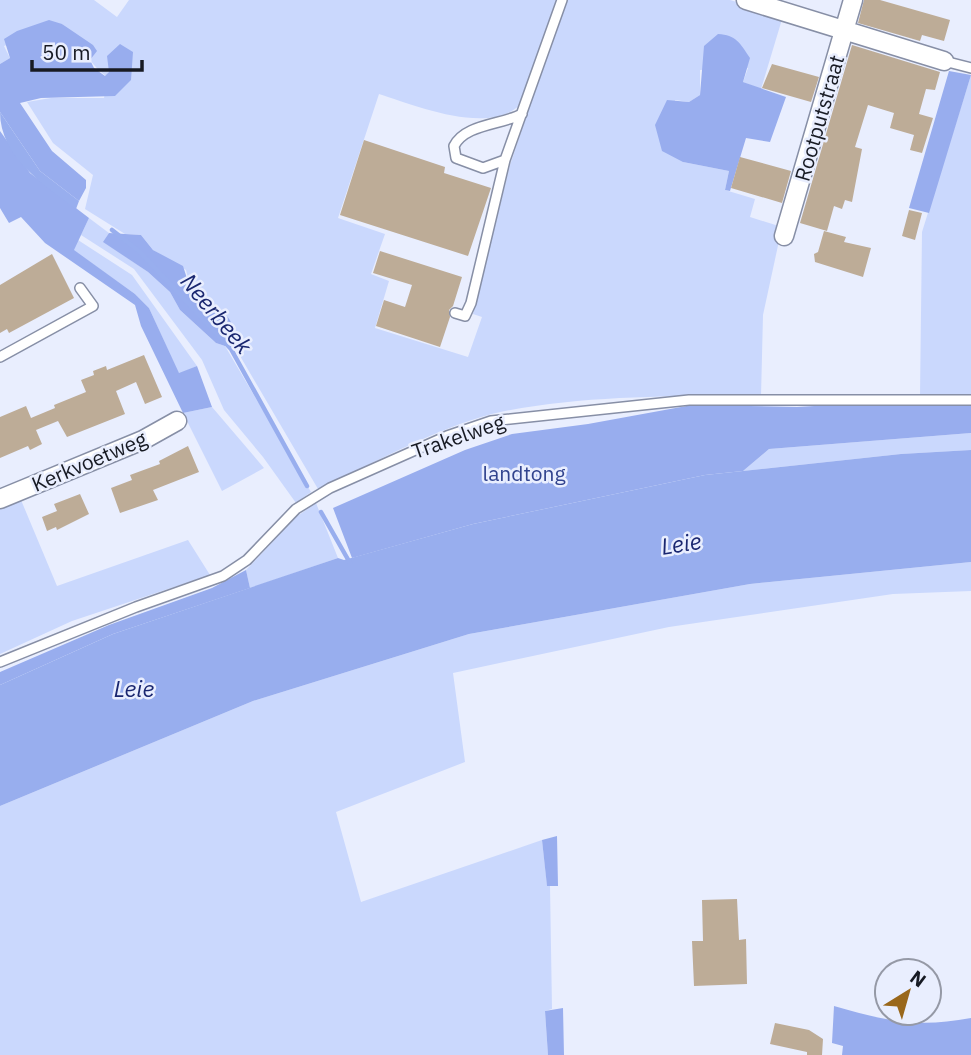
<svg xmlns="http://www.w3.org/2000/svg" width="971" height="1055" font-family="'IBM Plex Sans',sans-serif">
<rect width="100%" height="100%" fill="#e9eefe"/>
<path fill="#cad8fd" d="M0,0H94L117,17L129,0H556L525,99C497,139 416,106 379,94L338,218L385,234L371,274L389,281L375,328L468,357L482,317L473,314L510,165L565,0H730L783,16L761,89L743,82L748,68L700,70V95L689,102L675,100L683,162L729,171L725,190L755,199L750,217L782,227L763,315L761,396C676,396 588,395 505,411C445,423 375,463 318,489L233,344L235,333L219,307L192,294L186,270L153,250L141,235L125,234L85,209L93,175L53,143L27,102L51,98H104L109,72L106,76C86,62 81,39 62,24L4,46L10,58L0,64Z
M971,75V396H920L922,232Z
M89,218L109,233L104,242L148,272L170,292L180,310L216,343L225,346L311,492L296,503L263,457L224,410L202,360L134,269L81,235Z
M78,240L132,275L197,366L179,374L149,308L135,294L73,250Z
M212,407L264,468L222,491L183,413Z
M971,433V450L901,454L743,471L769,449Z
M21,500L57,586L188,540L210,575L72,621L0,654V509Z
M316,503L338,558L250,588L246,570L296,517Z
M971,562V591L893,594L669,627L453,673L465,762L336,812L361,902L542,840L547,885L550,886L552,1009L545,1011L548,1055H0V806L253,701L469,634L750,584Z"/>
<path fill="#98adee" d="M49,20L62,24L93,45L97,51L90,60L94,68L105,76L109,72L107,56L120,44L133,52L131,80L115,96L41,98L20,103L52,151L86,180V188L79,201L40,171L0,112V64L10,58L4,39L17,31Z
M718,34C736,35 740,43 750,58L743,82L786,97L770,142L746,138L730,191L725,190L729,171L683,162L662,151L655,125L667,100L689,102L700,95L704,46Z
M949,71L971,75L929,213L909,208Z
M0,131L30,173L89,218L74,250L135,294L149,308L179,373L197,366L212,407L183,413L141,326L135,305L45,243L21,217L9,223L0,208Z
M109,233L141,235L153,250L183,266L192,294C214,307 239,313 233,344L225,346L216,343L180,310L170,292L148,272L103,242Z
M916,395L971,396V433L769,449L743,471L705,475L473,524L352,558L333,508L465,450L512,434L588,424L692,405L797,407L901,401Z
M246,570L250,588L113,634L0,685V672L109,625L212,588Z
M557,836L558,886H547L542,840Z
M834,1006C885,1021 918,1028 971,1018V1055H842L843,1046L832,1043Z
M563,1008L564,1055H548L545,1011Z"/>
<path fill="#98aeee" d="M0,112L40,171L79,201L76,209C44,185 0,157 0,112Z
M971,450V562L750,584L469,634L253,701L0,806V685L113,634L338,558L344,560L473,524L705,475L901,454Z"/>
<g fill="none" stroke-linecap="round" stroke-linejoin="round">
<path stroke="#98aeee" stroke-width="4.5" d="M112,230L140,252L231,349L307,486
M321,512L350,563"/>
</g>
<path fill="#bdac97" d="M864,0H880L950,20L944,41L922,35L920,41L858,23Z
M852,45L940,72L935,90L926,89L919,114L933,118L922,153L910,150L914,135L890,128L894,113L868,105L855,147L862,149L852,202L845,200L842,209L834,206L827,231L800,223Z
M772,64L819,77L811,102L762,88Z
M364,140L445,167L444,173L491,188L468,256L340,215Z
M740,157L791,171L782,203L731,188Z
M909,210L922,213L915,240L902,236Z
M824,231L846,237L844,242L871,248L863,277L815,262L814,254L818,252Z
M380,251L462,277L453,306L449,310L450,317L440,347L376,326L384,300L405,307L412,285L373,273Z
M52,254L74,298L9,333L7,329L0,333V285Z
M144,355L162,397L145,404L136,382L116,391L125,414L67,437L58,421L36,430L42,444L30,450L28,446L0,458V417L26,406L31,418L55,408L54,405L86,392L81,380L94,375L93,371L106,366L107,370Z
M188,446L199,472L153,490L158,500L120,513L111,488L132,480L130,475L160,464L159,461Z
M80,494L89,514L57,530L56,527L47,531L42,517L57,511L54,504Z
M737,899L739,940L746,939L747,984L694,986L692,941H703L702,900Z
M775,1023L809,1030L823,1039L822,1055H807V1052L770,1044Z"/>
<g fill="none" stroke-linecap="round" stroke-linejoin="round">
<defs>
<path id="service" d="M944,61L971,68
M522,114C501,125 465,124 454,146L456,158L483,168L505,160L562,0
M455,313L465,316L471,303L505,160
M0,357L93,306L80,288
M0,662L136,607L223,576L247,560L296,509L330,488L447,436L491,421L689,400H971"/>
<path id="minor" d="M746,0L944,61
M784,236L853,0
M0,499L143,440L177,421"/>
</defs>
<use href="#service" stroke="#878fa6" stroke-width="12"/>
<use href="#minor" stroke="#878fa6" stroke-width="21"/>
<use href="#service" stroke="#fff" stroke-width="9"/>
<use href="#minor" stroke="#fff" stroke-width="18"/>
</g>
<g text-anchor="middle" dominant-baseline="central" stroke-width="5" stroke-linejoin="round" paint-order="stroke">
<g font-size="21" fill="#171a23" stroke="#e9eefe">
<text transform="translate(819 118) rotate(-74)">Rootputstraat</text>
<text transform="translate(458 436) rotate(-19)">Trakelweg</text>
<text transform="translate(89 461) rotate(-23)">Kerkvoetweg</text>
</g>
<g font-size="21" fill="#31438e" stroke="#e9eefe">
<text x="524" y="473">landtong</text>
</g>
<g font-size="23" font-style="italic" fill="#1a2770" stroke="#e9eefe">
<text transform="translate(217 313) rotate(50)">Neerbeek</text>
<text transform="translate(681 543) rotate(-9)">Leie</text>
<text x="134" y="688">Leie</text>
</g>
</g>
<g transform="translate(908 992) rotate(37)"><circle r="33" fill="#e9eefe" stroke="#9599a6" stroke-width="2"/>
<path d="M0-5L12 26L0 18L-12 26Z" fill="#99671b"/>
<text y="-10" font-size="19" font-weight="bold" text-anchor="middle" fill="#171a23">N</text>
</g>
<path d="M32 60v10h110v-10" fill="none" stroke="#171a23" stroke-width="3.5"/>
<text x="42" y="60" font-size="21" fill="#171a23" stroke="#e9eefe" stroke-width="5" paint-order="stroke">50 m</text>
</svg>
